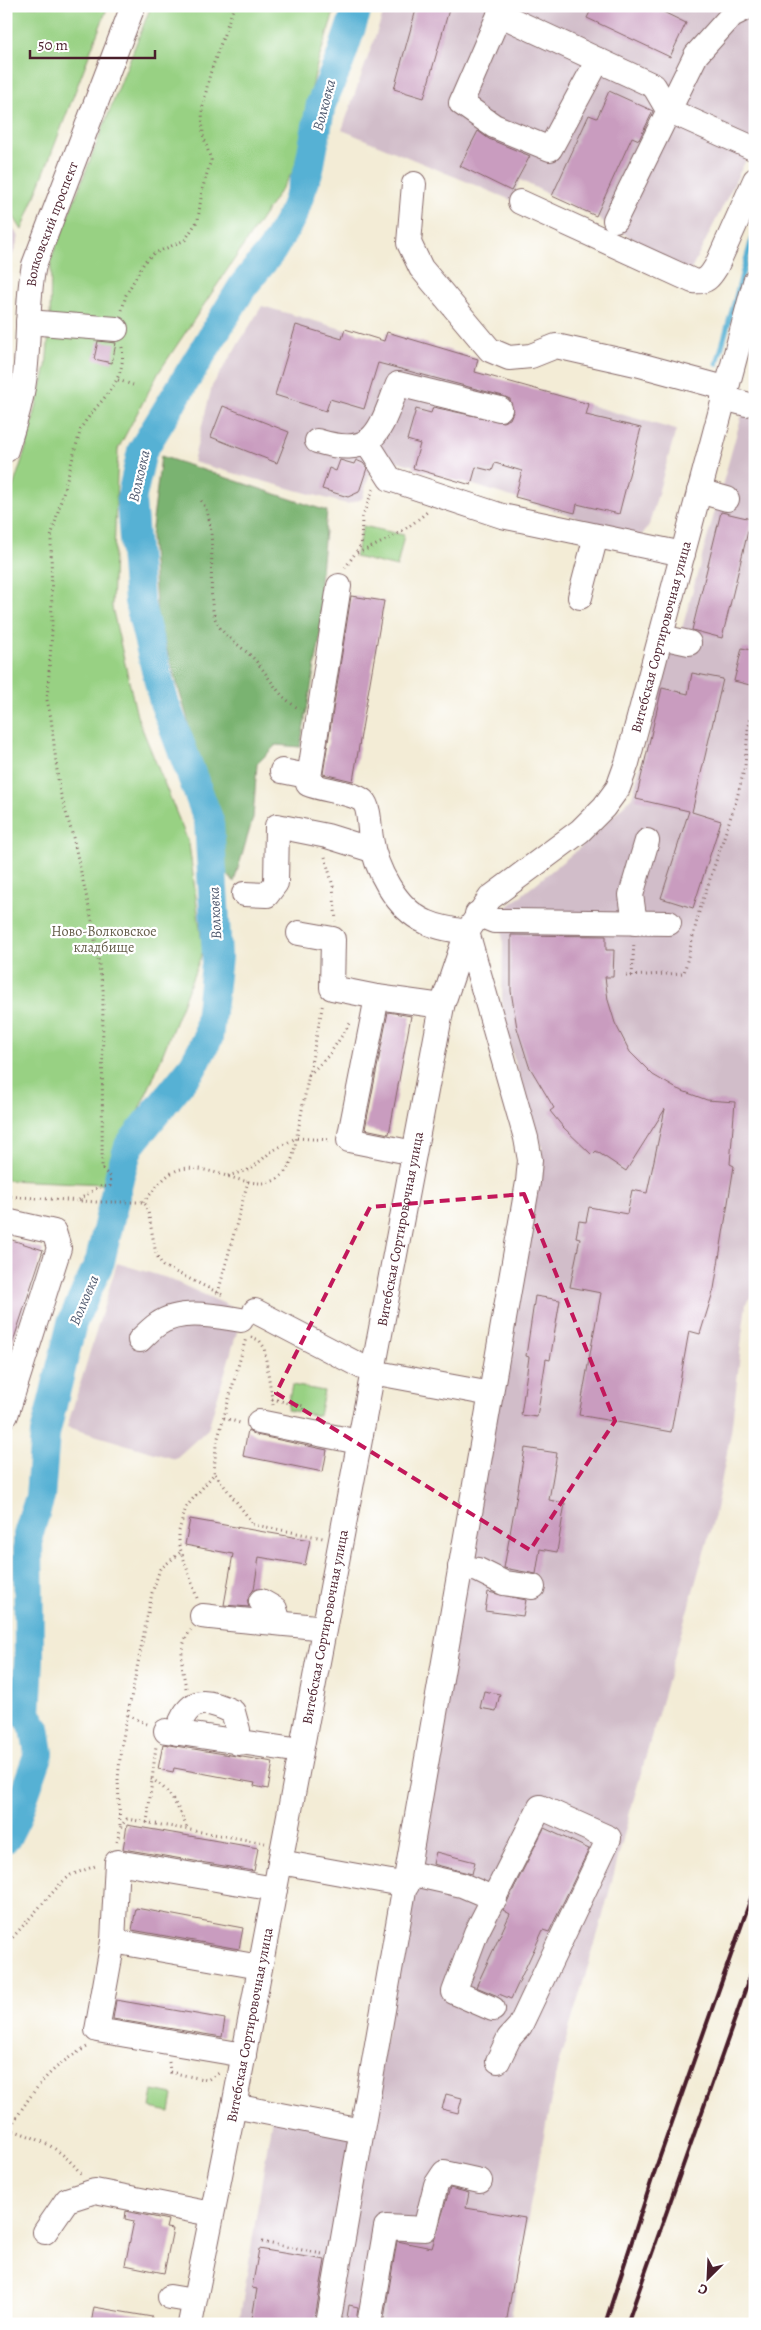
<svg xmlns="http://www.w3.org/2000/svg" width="761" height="2330" font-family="Alegreya,serif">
<rect width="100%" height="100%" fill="#fff"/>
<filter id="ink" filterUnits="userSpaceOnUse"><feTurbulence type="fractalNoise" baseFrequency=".02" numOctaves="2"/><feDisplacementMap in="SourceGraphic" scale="10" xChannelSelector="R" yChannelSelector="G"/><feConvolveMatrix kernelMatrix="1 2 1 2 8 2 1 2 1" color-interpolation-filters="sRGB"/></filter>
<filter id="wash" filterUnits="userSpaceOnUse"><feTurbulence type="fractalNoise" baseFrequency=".0096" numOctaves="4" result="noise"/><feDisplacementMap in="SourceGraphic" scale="20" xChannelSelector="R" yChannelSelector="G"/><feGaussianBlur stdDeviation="1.12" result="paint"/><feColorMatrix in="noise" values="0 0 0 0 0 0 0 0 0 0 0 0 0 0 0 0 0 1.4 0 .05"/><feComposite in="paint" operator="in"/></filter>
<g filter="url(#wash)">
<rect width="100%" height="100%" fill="#f3ecd6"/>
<path fill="#d1bdc9" d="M386,6H755V142L690,272L597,218L520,180L511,200L342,130Z
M6,218L19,237L6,274Z
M262,306L384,341L387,332L478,359L475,372L676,430L649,525L642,535L629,534L388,458L371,469L362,499L347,504L193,462L212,386Z
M755,394V1291L746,1303L731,1432L715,1514L630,1812L601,1923L557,2069L530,2206L510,2324H239L272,2117L369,2135L465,1561L542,1148L510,1047L504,1017L502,1002L503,945L501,912L588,841L632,797L672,647L683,625L746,400Z
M117,1263L167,1278L243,1312L208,1429L175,1459L67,1427Z"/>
<path fill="#98d183" stroke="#717857" d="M6,6H108L22,230L6,205Z
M151,6H336L317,65L294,170L159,372L118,449L112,607L137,716L189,844L203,951L153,1079L105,1184L6,1180V508L26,448L46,367L50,322L51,259Z
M363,526L404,535L397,567L355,557Z
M292,1385L324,1391L319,1416L287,1410Z
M153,2091L173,2095L170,2112L150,2108Z"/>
<path fill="#7ab371" stroke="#62694e" d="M161,456L327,511L320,581L322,628L300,747L276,745L257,764L253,818L234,882L210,855L187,717L157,617L151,536Z"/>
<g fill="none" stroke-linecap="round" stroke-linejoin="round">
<path stroke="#56b1d4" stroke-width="5" d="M717,364L755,228"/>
<path stroke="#56b1d4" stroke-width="30" d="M6,1838L16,1818L39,1753L35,1728L26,1714L29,1658L28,1535L40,1497L45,1434L72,1323L100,1261L120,1174L129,1146L192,1068L208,1038L217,956L209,821L164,702L139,601L131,500L142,451L243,286L272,250L292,216L309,169L321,104L340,60L358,6"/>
</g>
<g id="blocks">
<path fill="#c99cbf" d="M417,6H450L424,98L394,89Z
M593,6H651L686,23L670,57L587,18Z
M609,91L653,111L639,140L632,137L596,216L552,196L589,115L597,118Z
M478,131L489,139L530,156L511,191L460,166Z
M296,325L342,339L345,329L384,341L387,332L478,359L475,372L589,404L586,415L641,428L619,514L577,504L575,513L515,497L522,471L495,463L492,471L476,467L471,485L413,468L420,444L407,440L416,409L431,413L433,407L503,422L510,419L513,412L510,399L503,396L378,363L364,409L330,399L326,411L275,395Z
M98,341L116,343L112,363L94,359Z
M223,406L289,432L277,463L211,437Z
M340,460L354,464L356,460L363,463L367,468L359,492L348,497L322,489L329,468L336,471Z
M721,512L751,519L722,638L692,630Z
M351,596L384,601L353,781L323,774Z
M742,648L755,651V669L750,685L734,681Z
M692,673L723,679L692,812L721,821L693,908L661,898L689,811L636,799L662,688L688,694Z
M511,935L606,936V950H614L613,977H605L608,1000L615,1023L630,1052L653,1075L677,1089L707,1100L735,1102L730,1164L734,1166L714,1289L700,1334L689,1331L671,1432L579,1415L601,1293L570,1287L580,1238L576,1237L579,1221L586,1222L589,1207L627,1214L632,1190L647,1193L665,1109L626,1171L596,1151L592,1155L563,1127L550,1111L554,1108L529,1066L517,1028L511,991Z
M388,1012L411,1016L389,1134L365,1129Z
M6,1238L43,1250L9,1354L6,1353Z
M535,1296L560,1300L550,1360L546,1359L537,1417L521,1415L529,1357L526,1356Z
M248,1430L256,1435L327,1450L323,1472L243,1456Z
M525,1448L557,1453L549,1500L565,1503L557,1552L540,1549L536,1574L504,1568Z
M190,1519L310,1540L305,1565L259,1557L254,1589L247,1601L249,1607L224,1605L233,1554L185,1545Z
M488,1592L526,1600L523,1616L485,1611Z
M484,1691L500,1694L496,1711L480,1708Z
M163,1744L273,1762L268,1789L254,1786L255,1783L174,1768L173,1772L158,1769Z
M127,1825L258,1848L254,1871L123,1849Z
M544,1828L589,1849L549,1932L543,1930L511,1999L499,1994L498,1996L476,1987L510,1914L503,1910Z
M436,1852L475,1862L472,1874L433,1864Z
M136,1908L243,1928L239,1949L132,1930Z
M116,2000L225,2019L222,2037L113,2019Z
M446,2094L462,2098L458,2113L442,2109Z
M450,2188L469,2193L466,2208L525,2218L506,2324H383L397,2241L432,2248Z
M126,2211L168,2220L166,2228L173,2229L164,2273L125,2265L134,2221L125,2219Z
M259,2249L325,2260L314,2324H251L257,2289L252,2288Z
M349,2305L358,2307L356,2324H346Z
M94,2307L152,2317V2324H91Z"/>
</g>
</g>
<g filter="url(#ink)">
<use href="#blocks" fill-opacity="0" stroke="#856767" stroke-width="1"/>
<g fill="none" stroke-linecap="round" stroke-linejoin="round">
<path stroke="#d1c3b4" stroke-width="24" stroke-dasharray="24 12" stroke-linecap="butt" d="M6,249H8"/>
<defs>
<g id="minor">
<path d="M503,6L461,103L494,126L550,149L598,60"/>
<path d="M499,14L654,86L668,110L755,149"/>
<path d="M414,184L409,243L421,268L490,350L509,358L531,356L556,346L636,364L725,388"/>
<path d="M520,202L693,281C706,283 710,277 716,267L755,180"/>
<path d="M615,220L696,55L732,15L750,6"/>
<path d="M28,322L116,329"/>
<path d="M723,398L746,404"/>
<path d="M317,441C376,459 379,431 398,384L500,409"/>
<path d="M367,443L390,479L502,516L683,554"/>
<path id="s1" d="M6,450C15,422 24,394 26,364C29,331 27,298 34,265L133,6"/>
<path d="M699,491L727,499"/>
<path d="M339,586L308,784C322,790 353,792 363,801C370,808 369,828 371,838C375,868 396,909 426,922C439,928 453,930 467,932"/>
<path d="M580,597L596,536"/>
<path d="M661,637L689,643"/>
<path d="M282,771L307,776"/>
<path d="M244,894L267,895L276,883L277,826L327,836L372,850"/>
<path d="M477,914L494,921H511L669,923"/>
<path d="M635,923L631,895L647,841"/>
<path d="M299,933L333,939L332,988L377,997"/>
<path d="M414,1153L349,1140L377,997L442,1006"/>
<path d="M6,1221L54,1232L59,1248L6,1415"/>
<path d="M255,1311L372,1372L491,1394"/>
<path d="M140,1340C146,1334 152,1328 158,1324C181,1308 216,1316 241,1320"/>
<path d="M259,1422L359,1442"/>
<path d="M460,1567L478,1570L504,1583L533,1587"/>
<path d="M261,1601L275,1609L279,1622"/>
<path d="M202,1616C243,1621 283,1623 324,1628"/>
<path d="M166,1731L301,1751"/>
<path d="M177,1733C187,1698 203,1697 233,1712L238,1730V1743"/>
<path d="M280,1862L407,1885"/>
<path d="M409,1873L462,1885L495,1899"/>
<path d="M113,1941L260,1967"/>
<path d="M493,2009L454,1992L476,1933L540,1807L609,1838L520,2026L509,2038L498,2061"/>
<path d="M244,2055L97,2030L113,1941L117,1862L275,1889"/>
<path d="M234,2106L362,2131"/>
<path d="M45,2232L67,2200L95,2191L211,2214"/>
<path d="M170,2297L194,2301"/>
<path id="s2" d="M190,2324L234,2106L442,1006L467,932L490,898L580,831L604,807L618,788L627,763L755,282"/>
<path d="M328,2324L528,1182L530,1160L526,1138L467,932"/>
<path d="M369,2324L386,2227L425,2229L436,2185L444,2173L480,2181"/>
</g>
</defs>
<use href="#minor" stroke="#856767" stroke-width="26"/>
<path stroke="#856767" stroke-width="3" stroke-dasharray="1 4" stroke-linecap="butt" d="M122,310L126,295L145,261L153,254L185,240L198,220L202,190L211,160L203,135L202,110L210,74L234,6
M118,380L133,385
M201,501C221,525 205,589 215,618C221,636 241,645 254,659C270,676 277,697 300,709
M357,553C384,543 407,530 428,511
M345,568L361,545L362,519L373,489
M325,857L333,886L336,921
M626,976L684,973L699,912L737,798L745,766L748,730L755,701
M632,976L634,942
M309,1075L329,1055L351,1022
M228,1176L251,1169L272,1151L296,1138L331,1140
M6,1196L97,1202H143L147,1206L156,1254L163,1266L225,1296
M79,1200L98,1187L110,1186L111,1177L102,1169L103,990L92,921L73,837L59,788L51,718L47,700L52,632L51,537L81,428C98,400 127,384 122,347
M143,1202C155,1191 164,1173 181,1169C218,1161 275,1213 293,1156L323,1003
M218,1293L248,1181
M251,1337L259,1340L264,1347L273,1405
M272,1399L304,1406L303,1412
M224,1418L240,1423
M215,1474L251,1521L250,1524L323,1538
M197,1598L179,1545V1531L186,1507L214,1474L216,1445L246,1338
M186,1688C182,1666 177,1648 191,1630
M128,1715L149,1725
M151,1779C170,1788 180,1811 188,1830
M147,1823L156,1746
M120,1825L118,1779L121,1748L152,1593L160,1569L181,1552
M117,1842L121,1826L127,1819L265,1843
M6,1945L61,1883L71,1875L98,1865
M169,2062L170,2072L207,2080L221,2072
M9,2129C42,2140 60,2147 82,2175
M6,2140C8,2128 14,2122 20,2112C40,2081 54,2065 87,2047
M262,2242L322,2254"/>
<use href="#minor" stroke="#fff" stroke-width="24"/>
<path stroke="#4a1f2b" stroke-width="4" d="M605,2324L652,2179L755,1887
M627,2324L755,1962"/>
</g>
</g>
<path fill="none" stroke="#c2185b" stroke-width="4" stroke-dasharray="10 6" stroke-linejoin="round" d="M524,1194L615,1421L530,1550L276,1393L370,1207Z"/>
<g text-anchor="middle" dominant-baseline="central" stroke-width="4.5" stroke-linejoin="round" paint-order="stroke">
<g font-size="14" fill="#4a1f2b" stroke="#fff">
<text stroke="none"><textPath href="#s1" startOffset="232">Волковский проспект</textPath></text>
<text stroke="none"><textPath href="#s2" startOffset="1788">Витебская Сортировочная улица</textPath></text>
<text stroke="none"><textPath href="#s2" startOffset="1115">Витебская Сортировочная улица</textPath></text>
<text stroke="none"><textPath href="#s2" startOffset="710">Витебская Сортировочная улица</textPath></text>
<text stroke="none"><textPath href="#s2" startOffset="305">Витебская Сортировочная улица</textPath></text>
</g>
<g font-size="14" fill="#655d4a" stroke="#fff">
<text x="104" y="931">Ново-Волковское<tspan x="104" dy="16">кладбище</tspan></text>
</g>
<g font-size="15" font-style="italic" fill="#4f596f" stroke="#fff">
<text transform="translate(324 105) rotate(-75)">Волковка</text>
<text transform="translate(139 476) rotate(-77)">Волковка</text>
<text transform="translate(215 913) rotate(-93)">Волковка</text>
<text transform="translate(84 1300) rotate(-67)">Волковка</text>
</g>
</g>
<rect width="761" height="2330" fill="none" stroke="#fff" stroke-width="25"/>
<g transform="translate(708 2278) rotate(204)" stroke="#ffffff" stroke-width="4" paint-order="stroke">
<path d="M0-4L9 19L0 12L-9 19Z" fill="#4a1f2b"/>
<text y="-8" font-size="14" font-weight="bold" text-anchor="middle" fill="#4a1f2b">С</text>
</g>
<path d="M30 50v8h125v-8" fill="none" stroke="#4a1f2b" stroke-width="2.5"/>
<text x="38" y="50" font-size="15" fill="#4a1f2b" stroke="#ffffff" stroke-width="4" paint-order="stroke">50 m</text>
</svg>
